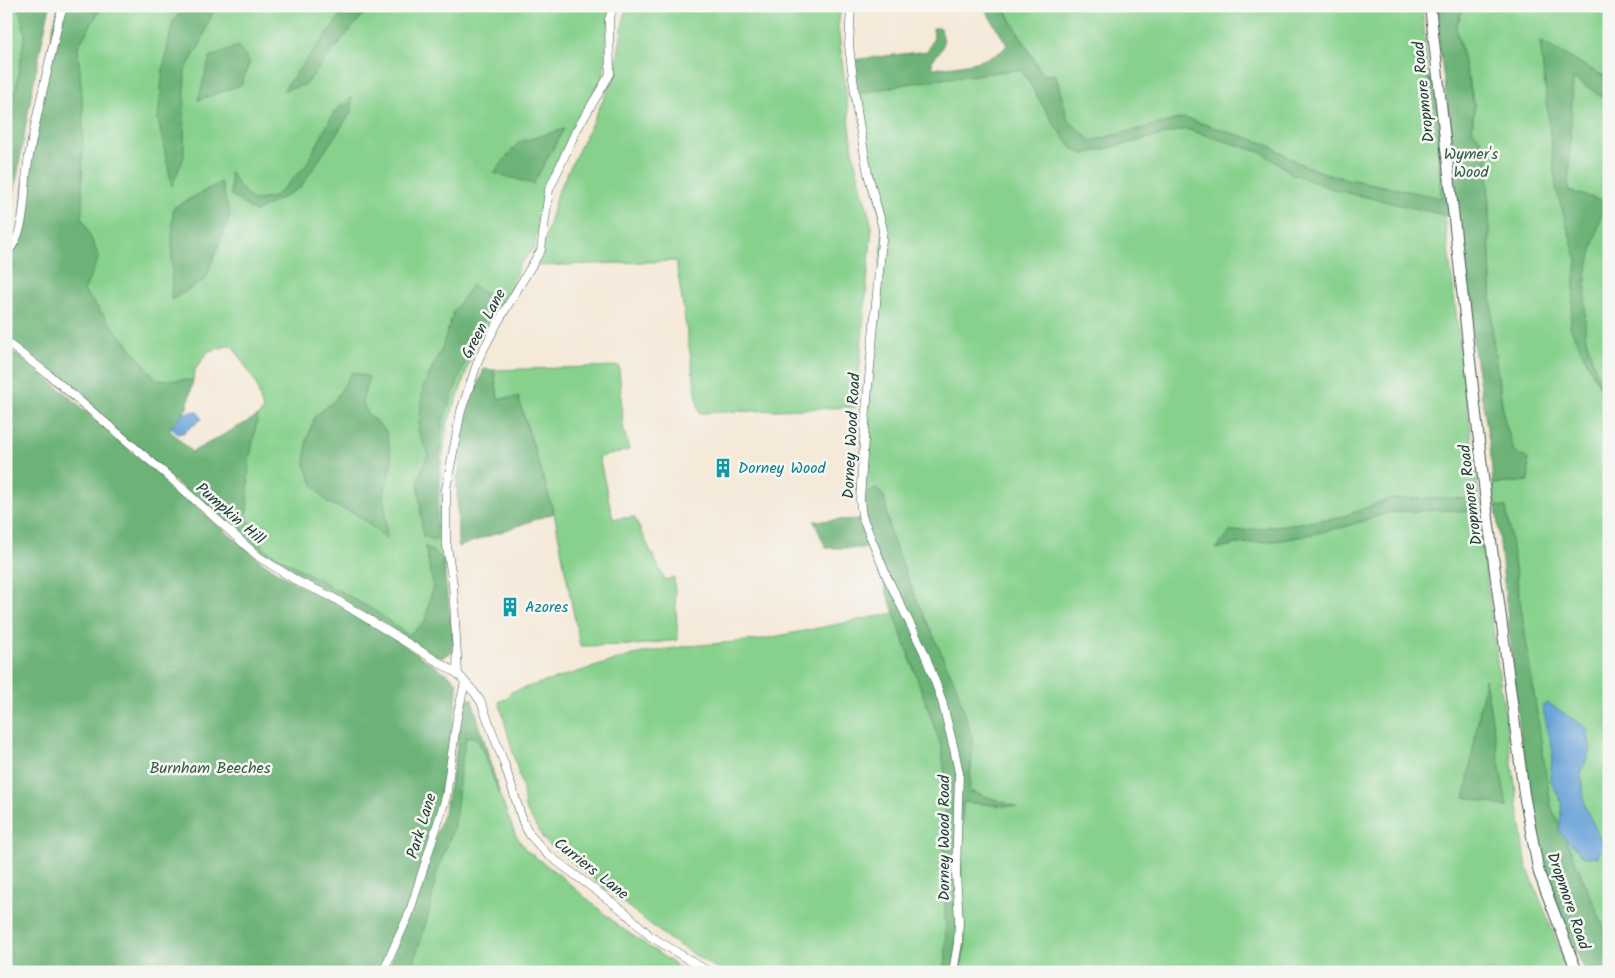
<svg xmlns="http://www.w3.org/2000/svg" width="1615" height="978" font-family="Kalam,sans-serif">
<rect width="100%" height="100%" fill="#f6f6f2"/>
<filter id="ink" filterUnits="userSpaceOnUse"><feTurbulence type="fractalNoise" baseFrequency=".02" numOctaves="2"/><feDisplacementMap in="SourceGraphic" scale="10" xChannelSelector="R" yChannelSelector="G"/><feConvolveMatrix kernelMatrix="1 2 1 2 8 2 1 2 1" color-interpolation-filters="sRGB"/></filter>
<filter id="wash" filterUnits="userSpaceOnUse"><feTurbulence type="fractalNoise" baseFrequency=".0096" numOctaves="4" result="noise"/><feDisplacementMap in="SourceGraphic" scale="20" xChannelSelector="R" yChannelSelector="G"/><feGaussianBlur stdDeviation="1.12" result="paint"/><feColorMatrix in="noise" values="0 0 0 0 0 0 0 0 0 0 0 0 0 0 0 0 0 1.4 0 .05"/><feComposite in="paint" operator="in"/></filter>
<g filter="url(#wash)">
<rect width="100%" height="100%" fill="#f5e9d8"/>
<path fill="#87d18d" stroke="#538760" fill-rule="evenodd" d="M6,6H19L25,35L7,148Z
M59,6H610L603,81L563,148L546,189L534,248L519,265L509,295L477,338L460,391L447,424L441,469V539L445,556V587L454,642L452,652L442,657L256,551L6,338L20,239L49,69L52,32ZM232,345L256,383L263,410L252,424L192,452L169,430L187,408L195,370L208,351Z
M626,6H841L838,27L854,158L872,227L856,407L699,413L676,261L538,266L557,194L614,78Z
M1003,6H1422L1428,79L1436,111L1441,198L1329,175L1297,162L1267,144L1184,118L1091,141L1068,121L1056,75H1043Z
M1463,6H1609V939L1551,806L1532,697L1506,508L1496,506L1493,484L1529,481L1514,452L1504,418L1493,341L1489,231L1488,150L1472,129L1475,106L1456,28Z
M1013,70L1022,71L1054,124L1073,149L1084,154L1186,129L1264,153L1291,173L1444,215L1479,499H1390L1339,518L1230,532L1217,549L1237,544L1284,540L1344,527L1391,512L1437,510L1478,511L1498,668L1527,867L1569,972H960L965,947L961,878L963,802L1015,807L969,791L973,741L891,536L884,496L862,494L883,229L855,94L911,83Z
M619,366L623,426L629,450L599,457L613,519L634,517L665,580L674,577L678,640L636,645L580,646L554,513L518,397L498,399L494,370Z
M894,613L942,748L946,785L944,838L946,959L944,972H722L669,939L544,840L525,808L523,790L499,701L507,699L511,692L637,654L688,646L758,640Z
M468,698L466,737L472,736L479,742L515,834L526,850L558,874L620,927L686,972H455L414,962Z"/>
<path fill="#6db378" stroke="#467856" d="M19,6H50C32,83 19,161 8,239L6,242V185L10,166L6,165V147L25,35Z
M59,6H102L78,47L83,110L82,217L99,257L84,291L157,380H193L187,408L169,430L192,452L258,416L249,462L247,517L264,549L374,610L408,635L425,622L433,585L425,546L442,558L454,642L452,652L442,657L435,656L256,551L6,338V256L20,239L23,185L49,69L52,32Z
M185,6H215L200,45L185,70L184,157L172,186L158,120L163,69L173,22Z
M348,6H370L305,85L283,90Z
M983,6H1003L1042,74L1056,75L1068,120L1091,141L1184,118L1267,144L1296,162L1329,175L1441,198L1436,111L1428,79L1434,78L1453,217L1335,190L1291,173L1263,153L1186,129L1084,154L1073,149L1054,124L1022,70H1013L911,83L855,94L851,60L928,51L934,37L933,28H940C947,44 943,48 932,61V68C951,67 997,62 1007,45Z
M1434,6H1463L1456,28L1474,105L1472,129L1488,150L1489,231L1493,341L1504,418L1514,452L1528,459L1529,481L1493,484L1490,447L1473,343L1461,246L1450,125Z
M1540,41L1609,79V101L1573,78L1568,191L1605,201L1586,274L1585,335L1603,394L1570,327L1577,261L1556,188Z
M238,46L250,62L241,85L198,100L210,57Z
M352,97V111L300,188L255,212L231,195L230,171L237,183L253,201L274,197L305,167L334,112Z
M564,129L533,184L494,173L519,142Z
M221,182L230,216L205,280L171,300L173,208Z
M472,285L497,301L475,336L443,421L438,475L436,540L423,536L418,480L428,454L418,431L423,387L441,350L454,311Z
M6,346L64,392L147,465L262,562L298,585L355,613L453,678L457,683C458,703 452,724 449,744C437,826 415,897 379,972H6Z
M484,369L494,370L498,399L518,397L554,513L458,547L457,484L465,418Z
M352,372L369,377L362,402L368,414L386,431L392,461L384,493L387,539L356,514L328,503L313,485L305,464L307,439L315,416L335,400Z
M877,489L884,496L891,536L911,587L956,685L973,741L969,791L1018,807L963,802L961,878L965,947L960,972H944L946,959L944,838L946,785L942,748L871,548H826L814,521L863,519L862,494Z
M1444,498L1479,499L1478,511L1437,510L1391,512L1344,527L1284,540L1237,544L1216,549L1230,532L1339,518L1390,499Z
M1496,506L1506,507L1551,806L1609,939V972H1585L1541,865L1522,752Z
M1485,679L1507,807L1465,797Z
M463,699H472L500,795L479,742L472,736L466,738L460,772L457,807L453,830L437,872L428,916L414,962L455,972H387L444,812L455,761L461,703Z"/>
<path fill="#68a2d8" stroke="#447086" d="M197,411L202,419L183,433L177,434L171,427L183,413Z
M1548,703L1587,728L1591,751L1581,771L1585,807L1603,844L1598,857H1584L1559,832L1562,803L1550,779L1553,751L1542,705Z"/>
</g>
<g filter="url(#ink)">
<g fill="none" stroke-linecap="round" stroke-linejoin="round">
<defs>
<path id="minor" d="M851,6L849,46L858,117L868,174L883,229L866,410L860,500L862,516L887,577L924,652L936,684L942,701L955,753L959,773L956,874L959,921L958,943L953,972
M6,254C28,232 23,191 28,162C36,114 49,66 59,19L64,6
M6,342L48,374L167,475L259,557L299,582L332,597L458,674L474,692L481,702L504,763L523,822L530,835L547,854L625,912L650,936L709,972
M458,674L453,584L446,540V489L461,411L479,358L498,322L541,250L549,190L576,131L610,74L609,19L614,6
M383,972L409,914L446,797L457,717L465,682"/>
<path id="tertiary" d="M1430,6L1486,503L1524,794L1539,873L1577,972"/>
</defs>
<use href="#minor" stroke="#3f574d" stroke-width="9"/>
<use href="#tertiary" stroke="#3f574d" stroke-width="12"/>
<use href="#minor" stroke="#fff" stroke-width="8"/>
<use href="#tertiary" stroke="#fff" stroke-width="10"/>
</g>
</g>
<defs>
<symbol id="building-bare" viewBox="-9 -9 18 18"><path d="M-4-6H4V6H1V3H-1V6H-4ZM-2.5-4.3h1.7v1.8h-1.7ZM.8-4.3h1.7v1.8H.8ZM-2.5-1h1.7V.8h-1.7ZM.8-1h1.7V.8H.8Z" fill="#0f9aa8" stroke="#f6f6f2" stroke-width="2.5" paint-order="stroke"/></symbol>
</defs>
<g fill-rule="evenodd">
<use href="#building-bare" x="709" y="454" width="28" height="28"/>
<use href="#building-bare" x="496" y="593" width="28" height="28"/>
</g>
<g text-anchor="middle" dominant-baseline="central" stroke-width="5" stroke-linejoin="round" paint-order="stroke">
<g font-size="16" fill="#1f3d34" stroke="#f6f6f2">
<text transform="translate(1424 92) rotate(-96)">Dropmore Road</text>
<text transform="translate(484 324) rotate(-62)">Green Lane</text>
<text transform="translate(852 436) rotate(-87)">Dorney Wood Road</text>
<text transform="translate(1471 495) rotate(-97)">Dropmore Road</text>
<text transform="translate(230 514) rotate(41)">Pumpkin Hill</text>
<text transform="translate(422 826) rotate(-73)">Park Lane</text>
<text transform="translate(944 838) rotate(-90)">Dorney Wood Road</text>
<text transform="translate(591 869) rotate(38)">Curriers Lane</text>
<text transform="translate(1568 901) rotate(71)">Dropmore Road</text>
</g>
<g font-size="16" fill="#345b46" stroke="#f6f6f2">
<text x="1471" y="154">Wymer's<tspan x="1471" dy="18">Wood</tspan></text>
<text x="210" y="768">Burnham Beeches</text>
</g>
<g font-size="16" fill="#0d838f" stroke="#f6f6f2" text-anchor="start">
<text x="738" y="468">Dorney Wood</text>
<text x="525" y="607">Azores</text>
</g>
</g>
<rect width="1615" height="978" fill="none" stroke="#f6f6f2" stroke-width="25"/>
</svg>
